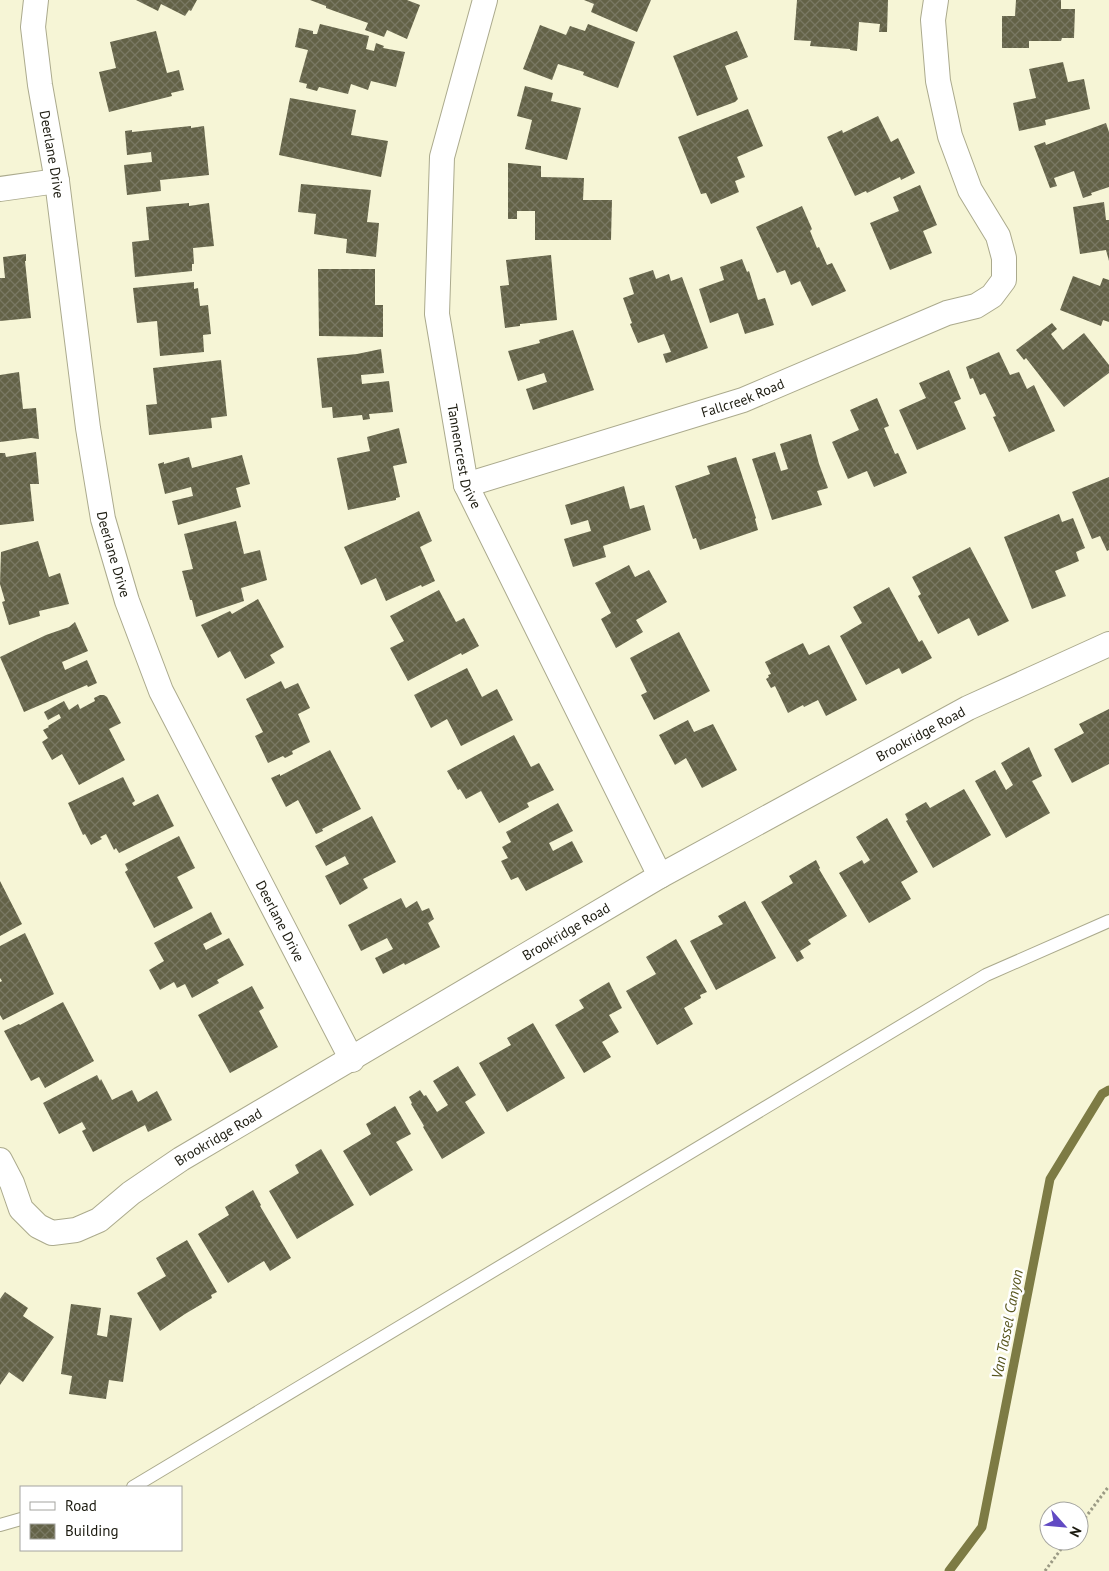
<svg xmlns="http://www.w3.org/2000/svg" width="1109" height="1571" font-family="'PT Sans',sans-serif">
<defs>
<pattern id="building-cross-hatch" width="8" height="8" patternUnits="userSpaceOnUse" patternTransform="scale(1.25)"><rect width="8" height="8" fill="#636247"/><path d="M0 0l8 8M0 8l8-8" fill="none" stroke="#797863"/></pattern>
</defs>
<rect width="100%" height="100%" fill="#f6f5d6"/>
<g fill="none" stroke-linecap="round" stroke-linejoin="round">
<path stroke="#7d7b44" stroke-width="9" d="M949,1571L982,1527L1050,1179L1102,1094L1109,1090"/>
</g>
<path fill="url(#building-cross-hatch)" d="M136,0H197L191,11L189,10L185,16L161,4L158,11Z
M310,0H407L420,5L407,39L387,30L384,37L365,30L368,23L326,8V6Z
M584,0H651L637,32L591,12L594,4Z
M797,0H888L887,32H879L880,24L859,22L857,51L850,50V49L810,46L811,41L794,40Z
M1016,0H1061V9H1075L1074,38H1062L1061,41H1029V48H1002V16H1015Z
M320,24L369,36L366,49L374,51L376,43L384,46L383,48L405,52L396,87L371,81L368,90L351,84L348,94L319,87L317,91L306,88L307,84L299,82L308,50L295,47L299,28L313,31V34H317Z
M588,24L635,42L618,88L583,75L584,72L558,64L552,80L523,69L540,25L566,35L570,26L585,31Z
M156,31L167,73L179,70L184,90L171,93L172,96L109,112L99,72L116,68L110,42Z
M737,31L748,57L725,66L738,99L735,102L697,116L673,56Z
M1063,62L1068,82L1084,79L1090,109L1045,120L1046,125L1019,131L1013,103L1036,98L1029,69Z
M525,86L553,93L551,101L581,108L567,160L525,149L532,120L517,116Z
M290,98L356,110L351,135L388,141L381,177L279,155Z
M748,109L763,146L737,157L745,177L735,181L739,192L711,204L706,193L701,194L678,137Z
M878,116L891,142L898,138L915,173L901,180L900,177L867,193L866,191L855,196L827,137L842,130L843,133Z
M1106,123L1109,132V187L1091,193L1092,195L1083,198L1074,171L1054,178L1057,186L1050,188L1034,146L1045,142L1046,145Z
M191,126V128L204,126L209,175L160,180L161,191L127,195L124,165L152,162L151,152L127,155L125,131L132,130V132Z
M508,163L541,166V177L584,178L583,200H612L611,240H535V211H517V219H508Z
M301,184L371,190L367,222L379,223L376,257L346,253L347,239L314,234L316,214L298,212Z
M920,185L937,225L923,231L932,253L890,270L870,223L899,211L893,197Z
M1104,202L1106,220H1109V261L1106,250L1080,254L1073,207Z
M189,203V206L209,203L214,246L193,248L194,264H192V271L135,277L132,242L149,240L146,207Z
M802,206L812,229L810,231L817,248L819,247L827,265L832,263L846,291L812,306L800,281L791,285L785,270L777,273L756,227Z
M26,254V261H25L31,318L0,321V278H5L3,257Z
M551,255L557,320L520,324V326L505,328L500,286L509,285L506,260Z
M742,259L747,272L749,271L758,300L765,298L774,325L745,334L738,313L710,323L699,289L724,280L720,267Z
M318,269H375V305H383V337L319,336Z
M653,270L656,279L669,274L671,281L682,277L708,348L666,363L663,354L671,352L664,334L638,343L630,324L632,323L623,298L634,294L629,278Z
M1073,276L1100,286L1103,278L1109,280V322L1103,320L1101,326L1060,310Z
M194,282V289L198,288L200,306L208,305L211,334L203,335L204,352L160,356L157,321L137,323L133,288Z
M1052,323L1057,329L1051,334L1063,350L1084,333L1109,365V373L1064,407L1026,358L1024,360L1016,350Z
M573,330L594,390L533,410L526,389L547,382L544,373L518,381L508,351L540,343L539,340Z
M381,349L384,373L361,375L362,384L389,381L393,412L369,414L370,419L363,420L362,415L333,418L332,407L322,408L317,358L357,354Z
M999,352L1010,375L1019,372L1027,389L1034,385L1055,431L1009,452L993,417L996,416L985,393L980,395L973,378L970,379L966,367Z
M221,360L227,416L211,418L212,428L149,435L146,405L157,404L153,368Z
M949,370L961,399L954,402L966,429L917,450L899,410L926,398L919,383Z
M19,372L23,409L36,408L39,439L31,438L0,442V375Z
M877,398L889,426L884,428L895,454L898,453L907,473L874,487L867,471L848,479L832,442L859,430L850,410Z
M399,428L407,463L393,466L400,497L396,498V500L348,510L337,458L370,451L367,437Z
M811,434L819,464L828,488L817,491L822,505L772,520L752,459L775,452L781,471L788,469L780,444Z
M36,452L39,484H30L34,521L0,525V453H5L6,457Z
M242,455L250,484L236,488L241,507L178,525L172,501L193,496L191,487L165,494L158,464L164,462V464L189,457L192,468Z
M736,457L756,518L755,519L758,530L700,550L696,538L693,539L675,486L710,474L707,466Z
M1109,477V550L1107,551L1100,536L1092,539L1072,492Z
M624,486L630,509L644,505L651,530L603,546L606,557L573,567L564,539L591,531L588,520L571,525L565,505Z
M419,511L432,541L420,547L435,581L422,587L421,585L386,601L376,578L361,585L344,547Z
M1059,514L1062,522L1073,518L1085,548L1076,552L1079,561L1055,571L1066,596L1032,609L1004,537Z
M236,521L244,554L260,550L267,580L241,588L244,601L196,617L192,600H190L182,571L193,569L184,534Z
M38,541L49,577L60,573L69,604L39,611L40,616L9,625L2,602L5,601L0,584L1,552Z
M970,547L1009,621L978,636L969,618L938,634L918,596L921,594L912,577Z
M629,565L635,577L649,570L667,602L636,620L643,632L616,648L601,619L611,613L595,583Z
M889,587L919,642L922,640L932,658L902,674L899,668L866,685L840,636L862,623L853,607Z
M439,590L456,622L464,618L479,646L462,655L461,653L408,681L390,648L404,641L390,616Z
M258,599L284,647L270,655L275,663L245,679L230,651L218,658L201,625L230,611L232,614Z
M75,622L88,651L62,662L65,670L87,660L97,683L88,687L87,685L24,712L0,657L46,635L69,627Z
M679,632L710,691L654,720L641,695L647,692L630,658Z
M803,643L809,655L829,645L857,700L826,716L818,700L804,707L803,705L788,713L775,686L771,688L766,679L769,677L768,675L771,674L765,662Z
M467,668L482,697L497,689L513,720L461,746L447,719L431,728L414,695Z
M281,681L285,689L298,683L310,708L298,714L310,742L292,751L293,754L285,758L283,756L268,763L255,736L263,732L246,699Z
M100,695H104L107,697L121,723L109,729L125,760L79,785L62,754L52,760L42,742L48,738L43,730L49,727L48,726L61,718L59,714L48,720L44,712L64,701L69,710L78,704L80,709L95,701L94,698Z
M1109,709V764L1072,783L1054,749L1084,733L1079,724Z
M688,720L694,732L713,724L737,770L702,788L686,758L675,765L659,735Z
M514,735L531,767L539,763L554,790L527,803L529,807L499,823L481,791L466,799L460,789L458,790L447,771Z
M1029,747L1042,776L1032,781L1050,813L1006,838L975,781L995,770L1006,790L1013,785L1001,763Z
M330,750L361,809L322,829L323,831L316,834L298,800L286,807L271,778L280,774V776Z
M123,777L135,801L132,803L134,806L158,794L174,826L119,853L116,848L114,850L106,834L100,837L102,839L91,845L85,834L83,835L68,803Z
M964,789L991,835L933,868L906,821L908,820L905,814L926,802L930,808Z
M558,803L573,831L549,843L553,851L572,841L583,862L526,891L518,877L511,880L501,861L508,858L502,847L511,842L506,832Z
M372,816L396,862L363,879L368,888L340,905L325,876L349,864L345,856L326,866L315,846Z
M887,818L918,872L901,882L911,899L869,923L839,873L862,860L864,864L870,860L856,837Z
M179,836L195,868L177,877L193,908L154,928L125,872L128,870L125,864Z
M816,860L820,868L819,869L847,916L808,940L811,944L800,951L804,958L797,962L761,902L793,883L789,876Z
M0,881L22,924L0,936Z
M401,898L406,908L417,901L422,911L429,908L434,919L428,923L440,947L405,965L404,963L383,974L375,958L393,949L387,938L361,951L348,925Z
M745,901L776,958L716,990L690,941L723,924L718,916Z
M211,912L222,934L203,944L206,950L229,938L244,965L217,980L219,983L192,998L185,984L177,988L174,982L160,990L149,970L164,961L154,943Z
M25,933L54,994L3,1020L0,1015V982L2,981L0,978V946Z
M676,939L707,992L700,995L701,998L684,1008L693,1024L657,1045L626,991L656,974L646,957Z
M609,982L622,1008L609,1015L619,1032L602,1042L611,1057L584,1073L555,1025L584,1008L579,1000Z
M252,986L264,1008L259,1011L278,1047L230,1073L198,1015Z
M63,1002L94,1061L45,1088L39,1077L31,1081L4,1031L19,1024L20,1025Z
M533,1023L565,1078L507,1112L479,1063L511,1045L507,1038Z
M458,1066L476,1095L465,1102L485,1133L442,1159L423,1127L424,1126L411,1104L412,1103L409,1097L420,1090L424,1096L426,1095L437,1112L448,1105L433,1081Z
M97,1075L100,1081L101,1079L112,1100L132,1090L138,1102L157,1091L172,1120L148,1132L145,1125L93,1152L82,1131L86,1129L82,1122L59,1134L43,1103Z
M395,1106L411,1134L396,1142L413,1170L370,1196L343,1151L371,1134L366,1124Z
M321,1149L354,1205L297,1239L269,1191L299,1173L295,1165Z
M253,1190L261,1205L260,1206L291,1258L270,1271L264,1261L228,1283L198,1234L229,1215L225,1207Z
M187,1240L217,1292L211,1295L212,1298L185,1314L160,1331L137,1293L166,1276L156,1258Z
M5,1292L28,1308L23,1316L54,1337L23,1382L9,1372L0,1385V1299Z
M71,1304L101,1308L97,1335L107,1337L110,1315L132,1318L123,1382L109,1380L106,1399L69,1394L72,1376L61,1374Z"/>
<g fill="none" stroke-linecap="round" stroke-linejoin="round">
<defs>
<path id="service" d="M133,1487L986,975L1109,921
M0,1525L21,1519"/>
<g id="minor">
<path id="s1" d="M36,0L33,27L40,85L57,181L88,428L103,519L127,601L161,691L352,1060"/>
<path id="s2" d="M485,0L442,157L437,314L466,485L660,876"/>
<path d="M0,189L57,181"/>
<path id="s3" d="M466,485L743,400L947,313L976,306L992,296L1004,280V258L998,236L970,190L950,136L938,81L933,20L936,0"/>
<path id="s4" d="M0,1160L12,1183L21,1209L38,1226L52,1233L76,1230L99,1220L131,1193L181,1159L660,876L968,708L1109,644"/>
</g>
</defs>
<use href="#service" stroke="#abaa8d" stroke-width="14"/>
<use href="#minor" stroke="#abaa8d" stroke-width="26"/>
<path stroke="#9b9a84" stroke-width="3" stroke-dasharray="2.5 2.5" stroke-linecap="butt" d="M1079,1526L1109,1486
M1045,1571L1067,1541"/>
<use href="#service" stroke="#fff" stroke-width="12"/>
<use href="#minor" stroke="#fff" stroke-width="24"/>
</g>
<g text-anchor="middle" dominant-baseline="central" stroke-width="5" stroke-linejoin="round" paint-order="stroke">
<g font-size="14" fill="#1c1b10" stroke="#fff">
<text stroke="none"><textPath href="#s1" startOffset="156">Deerlane Drive</textPath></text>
<text stroke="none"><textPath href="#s3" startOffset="290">Fallcreek Road</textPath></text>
<text stroke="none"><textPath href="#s2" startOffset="465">Tannencrest Drive</textPath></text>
<text stroke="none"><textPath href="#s1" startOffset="561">Deerlane Drive</textPath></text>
<text stroke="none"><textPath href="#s4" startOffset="1098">Brookridge Road</textPath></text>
<text stroke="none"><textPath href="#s1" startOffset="965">Deerlane Drive</textPath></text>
<text stroke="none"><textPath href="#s4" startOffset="692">Brookridge Road</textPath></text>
<text stroke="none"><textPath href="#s4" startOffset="288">Brookridge Road</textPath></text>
</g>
<g font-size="15" font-style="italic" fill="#58561e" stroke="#fff">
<text transform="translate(1007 1324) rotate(-79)">Van Tassel Canyon</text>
</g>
</g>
<rect x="20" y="1486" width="162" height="65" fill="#ffffff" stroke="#a4a49f"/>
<rect x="30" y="1502" width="25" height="8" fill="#ffffff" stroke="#a4a49f"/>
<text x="65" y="1511" font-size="15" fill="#1c1b10">Road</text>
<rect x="30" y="1524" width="25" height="15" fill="url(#building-cross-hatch)" stroke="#a4a49f"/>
<text x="65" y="1536" font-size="15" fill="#1c1b10">Building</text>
<g transform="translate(1064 1526) rotate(117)"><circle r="24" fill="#ffffff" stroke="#a4a49f"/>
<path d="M0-4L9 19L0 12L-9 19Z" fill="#614ac3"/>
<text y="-8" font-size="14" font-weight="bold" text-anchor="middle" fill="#1c1b10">N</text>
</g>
</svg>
